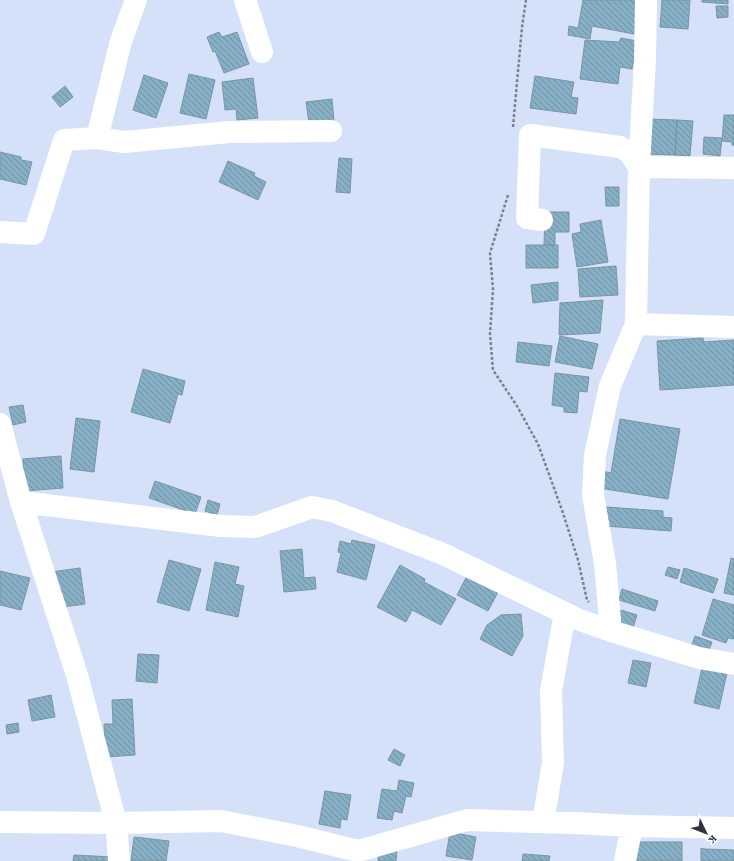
<svg xmlns="http://www.w3.org/2000/svg" width="734" height="861" font-family="'Crimson Pro',serif">
<defs>
<pattern id="building-back-hatch" width="6" height="6" patternUnits="userSpaceOnUse"><rect width="6" height="6" fill="#87b0c6"/><path d="M-1 5l2 2M0 0l6 6M5-1l2 2" fill="none" stroke="#6f90a2"/></pattern>
</defs>
<rect width="100%" height="100%" fill="#d5e1f8"/>
<path fill="url(#building-back-hatch)" stroke="#7b94a1" d="M583,0H628L640,2L634,34L592,26L590,39L568,35L569,26L578,28Z
M662,0H690L688,29L660,27Z
M702,0H728V4L702,2Z
M716,6H728V17L717,18Z
M219,32L222,37L237,32L249,64L224,73L215,51L213,52L207,37Z
M621,38L637,41L632,69L620,67L618,84L580,79L585,40L619,42Z
M189,74L215,80L206,119L180,113Z
M144,75L168,83L156,118L133,110Z
M535,76L574,82L571,97L578,98L576,114L530,108Z
M253,78L258,118L237,120L236,109L225,110L222,82Z
M65,86L73,97L60,107L52,97Z
M332,99L334,121L309,123L306,102Z
M724,115H734V145H732V142L722,141Z
M647,119L677,120L675,155L645,154Z
M677,120L693,121L690,156L675,155Z
M704,137L722,138L720,156L703,154Z
M0,152L21,157V160L32,162L26,185L0,179Z
M339,158L352,159L350,193L336,192Z
M228,161L255,173L254,176L266,182L258,200L219,182Z
M605,187H619V206H606Z
M545,212H569V232H555V245H544Z
M601,220L608,262L577,267L572,234L581,232L580,224Z
M526,245H558V268H526Z
M616,266L618,295L580,297L578,269Z
M558,282V300L533,303L531,285Z
M603,300L600,333L559,335L560,303Z
M560,336L598,344L592,369L555,362Z
M703,338L704,342L734,340V385L660,390L657,341Z
M518,342L552,346L549,366L516,362Z
M143,369L185,381L182,395L178,394L170,423L131,412Z
M555,373L589,377L587,392L579,391L577,413L564,412V407L552,405Z
M23,405L26,422L13,425L9,407Z
M76,418L100,421L94,472L70,469Z
M620,419L680,429L668,499L599,488L602,471L611,473Z
M61,456L63,488L24,491L23,459Z
M155,481L201,497L195,514L149,498Z
M208,500L220,504L217,515L205,511Z
M606,507L663,511V517L672,518L671,531L605,526Z
M352,540L375,545L366,580L337,572L341,553L338,552L340,541L351,544Z
M302,549L304,578L315,577L316,589L284,592L280,551Z
M731,558L734,559V595L724,593Z
M169,560L201,569L189,611L157,602Z
M215,562L239,567L235,584L244,586L238,617L206,610Z
M400,565L425,579L424,582L456,599L441,625L412,610L406,622L377,607Z
M668,567L680,570L677,579L665,575Z
M80,568L85,604L56,608L51,572Z
M684,568L718,579L713,593L680,582Z
M0,571L30,578L21,610L0,605Z
M467,576L498,592L488,611L457,595Z
M622,589L658,601L655,611L619,600Z
M713,599L734,605V639L728,638L726,643L702,635Z
M621,610L637,615L633,628L617,623Z
M521,614L523,636L512,656L480,639L487,625L501,615Z
M695,636L712,642L708,653L691,647Z
M138,654L159,655L157,683L136,681Z
M633,660L651,663L646,687L628,683Z
M702,668L727,673L719,709L694,703Z
M51,695L55,717L32,721L28,700Z
M132,699L135,755L105,757L104,724H113L112,700Z
M18,723L19,732L7,734L6,725Z
M394,749L405,755L400,766L388,760Z
M399,780L414,783L411,797L406,796L402,813L394,811L392,820L377,818L382,789L397,791Z
M325,791L351,795L347,820L341,819L340,828L319,824Z
M450,832L476,837L472,860L446,856Z
M134,837L169,841L166,861H131Z
M636,842H682V861H636Z
M379,848L397,850L396,861H378Z
M701,848L704,849L734,850V861H701Z
M523,854L550,856L549,861H522Z
M74,855L113,857L112,861H73Z"/>
<g fill="none" stroke-linecap="round" stroke-linejoin="round">
<path stroke="#7a8291" stroke-width="2.5" stroke-dasharray="3 2" stroke-linecap="butt" d="M513,127L522,27L526,0
M508,195L490,253L493,289L490,334L493,370L517,406L538,444L562,510L578,560L587,600L589,602"/>
<path stroke="#fff" stroke-width="22" d="M245,0L262,52
M97,138L124,142L229,132L331,131
M639,167L734,168
M542,220L527,218L530,135L620,147L629,152L639,167
M0,232L34,234L64,140L97,138L121,41L136,0
M636,324L734,327
M0,424L21,502L77,675L116,823L119,861
M21,502L221,526L255,527L312,507L332,511L443,554L577,619L611,631L699,658L734,664
M611,631L605,563L593,495L595,455L610,386L636,324L639,167L645,60L646,0
M0,822L116,823L221,821L297,836L358,851L467,820L574,823L632,826L734,828
M543,822L553,763L551,691L565,613
M625,861L632,826"/>
</g>
<g transform="translate(706 833) rotate(133)" stroke="#ffffff" stroke-width="3" paint-order="stroke">
<path d="M0-3L7 15L0 10L-7 15Z" fill="#2e333c"/>
<text y="-6" font-size="11" font-weight="bold" text-anchor="middle" fill="#2e333c">K</text>
</g>
</svg>
